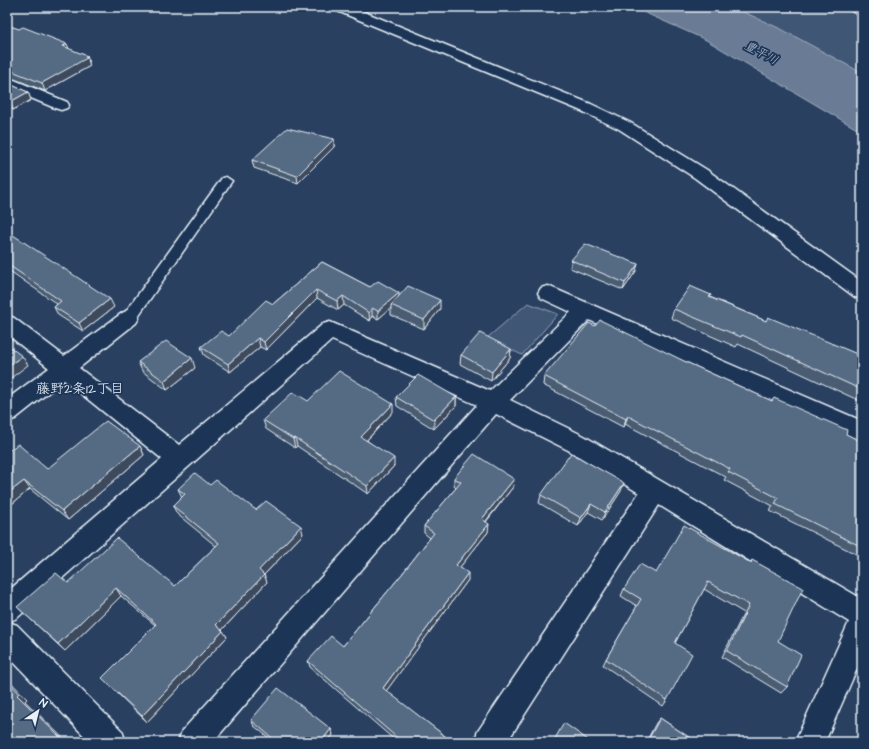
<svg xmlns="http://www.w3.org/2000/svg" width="869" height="749" font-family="'Architects Daughter','Klee One',sans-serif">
<rect width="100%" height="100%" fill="#294061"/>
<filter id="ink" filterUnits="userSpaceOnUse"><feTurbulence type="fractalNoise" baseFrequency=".025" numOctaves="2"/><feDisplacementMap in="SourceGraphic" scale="8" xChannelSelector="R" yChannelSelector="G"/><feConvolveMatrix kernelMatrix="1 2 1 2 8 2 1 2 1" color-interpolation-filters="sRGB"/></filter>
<g filter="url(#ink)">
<path fill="#415774" stroke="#94a4b6" d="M708,7H856L862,11V83Z
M528,303L558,314L522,355L487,338Z"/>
<path fill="#6b7c95" stroke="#9dabbd" d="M632,7H733L783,30L862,73V132L706,40Z"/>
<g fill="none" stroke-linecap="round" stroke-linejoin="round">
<defs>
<path id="lane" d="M845,7H857L862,10V17Z
M226,177L232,181L134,322L129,323L124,322L122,318L124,314L222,178Z"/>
<path id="street" d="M7,77L67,102L69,105L67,108L61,110L55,108L7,88Z
M548,286L862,421V441L589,320L510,400L584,436L862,599V657L825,742H795L849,622L659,505L507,742H474L478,731L639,493L568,450L496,414L213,742H178L182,731L477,405L332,340L17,618L8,622L17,625L122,731L126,742H90L7,655V592L162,459L64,380L15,419L7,421V399L49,368L7,334V315L14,318L64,356L122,313L129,310L136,313L139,318L136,323L79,368L179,445L323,324L330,322L490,391L571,312L541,298L538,293L541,288Z"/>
<path id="secondary" d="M333,7H352L591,104L631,123L707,170L862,282V299L855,297L695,178L619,129L579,110L335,10Z"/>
</defs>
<use href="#lane" stroke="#e8f1f8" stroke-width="3"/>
<use href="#street" stroke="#e8f1f8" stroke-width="3"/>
<use href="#secondary" stroke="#e8f1f8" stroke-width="3"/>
<use href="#lane" fill="#1d3557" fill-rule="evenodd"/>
<use href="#street" fill="#1d3557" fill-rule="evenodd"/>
<use href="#secondary" fill="#1d3557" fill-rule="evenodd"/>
</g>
<path fill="#495b71" stroke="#e8f1f8" d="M7,25L87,56L90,66L45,91L7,76Z
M7,83L28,92L31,100L13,110L10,108L7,110Z
M334,139V147L298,183L254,168L252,160Z
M7,231L114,307L83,331L58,315L54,307L57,304L7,269Z
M571,260L636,271L623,290L570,268Z
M322,262L370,287L440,309L424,329L391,315V308L378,319L372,316L370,321L344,305L338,310L317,298L266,350L260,347L230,372L204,355L201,347L229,336L273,304Z
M711,295L710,297L766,321L862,356V402L738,344L736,347L671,318L674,309Z
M595,326L686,362L862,442V557L770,511L773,506L724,480L726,477L625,424L623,427L543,385L544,376Z
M511,349L510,358L491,381L460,364L461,355Z
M138,362L195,368L167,390L142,371Z
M396,397H456V406L434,429L397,406Z
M308,401L393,412L367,440L394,466L368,494L297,446L295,448L266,429L263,420Z
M140,446L144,455L68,520L30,489L7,508V452L47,469Z
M454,478L513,487L486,522L488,532L460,567L468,580L386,691L445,736V742H397L310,667L308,661L343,646L402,574L430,538L424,533V526L456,488L454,486Z
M210,485L256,510L303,534L264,575L267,582L222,630L227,637L147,722L108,684L155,625L121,596L65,651L17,607L68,583L175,586L216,546L177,514L173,506L182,497L178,489Z
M621,491L602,520L588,512L578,526L539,503L541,495Z
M752,560L778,641L787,687L781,693L722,657L744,613L704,589L675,643L667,700L663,706L603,665L606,659L637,606L621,596L624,589L656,573L750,563Z
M660,718L696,742H646L656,723Z
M251,720L331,729L333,735L327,742H274L254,726Z"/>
<path fill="#3c4a5c" stroke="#e8f1f8" d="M67,44L70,51L63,46Z
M87,56L90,66L45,91L42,83Z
M28,92L31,100L13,110L10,102Z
M7,102L10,108L7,110Z
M334,139V147L298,183L297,176Z
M638,264L636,271L623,290L625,283Z
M316,290L317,298L266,350L264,342Z
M399,293V301L391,305V308L378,319V311Z
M343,296L344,305L338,310L337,301Z
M110,299L114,307L83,331L79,323Z
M440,300V309L424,329V320Z
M372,308V316L370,321L369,313Z
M258,338L260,347L230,372L228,364Z
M511,349L510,358L491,381L492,372Z
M22,356L28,365L7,381V367Z
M192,358L195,368L167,390L164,381Z
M456,397V406L434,429V420Z
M393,404V412L362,445L361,437Z
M628,416L625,424L623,427L626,419Z
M295,438L297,446L295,448L293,439Z
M140,446L144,455L68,520L62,511Z
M394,458V466L368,494L367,486Z
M514,479L513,487L481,527L482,519Z
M24,481L30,489L7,508V494Z
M624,483L621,491L602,520L605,512Z
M591,504L588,512L578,526L581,518Z
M489,524L488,532L456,572V565Z
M301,526L303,534L261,578L259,570Z
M468,573V580L384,694L383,688Z
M264,575L267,582L220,632L216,625Z
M116,588L121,596L65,651L58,644Z
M223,631L227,637L147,722L142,716Z
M7,678L27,699L25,701L67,742H65L17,695L7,680Z
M331,729L333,735L327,742H321Z
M445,736L444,742H441Z"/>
<path fill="#556a83" stroke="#e8f1f8" d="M7,25L19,29L23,27L67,44L63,46L87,56L85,57L87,58L42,83L7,69Z
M7,83L28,92L10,102L7,101Z
M287,128L334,139L297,176L252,160Z
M7,231L110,299L79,323L54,307L61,301L7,264Z
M585,244L638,264L625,283L571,260Z
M322,262L370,287L378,281L399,293L378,311L372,308L369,313L343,296L337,301L316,290L264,342L258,338L228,364L201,347L221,331L229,336L266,300L273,304Z
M408,286L440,300L424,320L391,305Z
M690,286L711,295L709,297L766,321L768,317L862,356V390L742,335L741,337L674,309Z
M600,320L686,362L772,401L774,398L847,430L846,434L862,442V547L775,504L778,498L728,472L730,469L628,416L626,419L544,376L589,323L595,326Z
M480,333L511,349L492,372L461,355Z
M166,341L192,358L164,381L138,362Z
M7,345L22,356L7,367Z
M339,371L393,404L361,437L394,458L367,486L295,438L293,439L263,420L293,392L308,401Z
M418,375L456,397L434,420L396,397Z
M106,421L140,446L62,511L24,481L7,494V452L18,444L47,469Z
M571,453L624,483L605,512L591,504L581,518L541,495Z
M474,454L514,479L482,519L489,524L456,565L468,573L383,688L445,736L441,742H402L308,661L331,636L343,646L402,574L434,533L424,526L461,482L454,478Z
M195,473L210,485L216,480L256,510L266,501L301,526L259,570L264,575L216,625L223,631L142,716L102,678L156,624L116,588L58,644L17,607L56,573L68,583L117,538L175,586L219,543L173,506L185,494L178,489Z
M684,525L751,563L752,560L803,588L778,641L801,655L787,687L727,651L749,605L708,582L675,643L692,654L667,700L606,659L641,599L624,589L640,564L656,573Z
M7,680L19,693L17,695L65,742H7Z
M278,688L331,729L321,742H277L251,720Z
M660,718L696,742H647Z
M564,723L591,742H553Z"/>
</g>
<g text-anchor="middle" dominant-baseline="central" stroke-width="3.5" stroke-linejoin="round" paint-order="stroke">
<g font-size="12" font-style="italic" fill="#b6c2d0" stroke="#1d3557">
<text transform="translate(761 53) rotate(28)">豊平川</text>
</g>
<g font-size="14" fill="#e8f1f8" stroke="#1d3557">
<text x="80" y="389">藤野2条12丁目</text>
</g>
</g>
<rect width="869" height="749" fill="none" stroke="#1d3557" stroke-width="24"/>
<rect x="12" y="12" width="845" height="725" fill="none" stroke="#e8f1f8" stroke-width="1.5" filter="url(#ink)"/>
<g transform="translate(38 711) rotate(35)" stroke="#1d3557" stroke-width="3" paint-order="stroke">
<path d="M0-3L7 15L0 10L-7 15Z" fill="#e8f1f8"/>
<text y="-6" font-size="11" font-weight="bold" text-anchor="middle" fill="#e8f1f8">N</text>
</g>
</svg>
